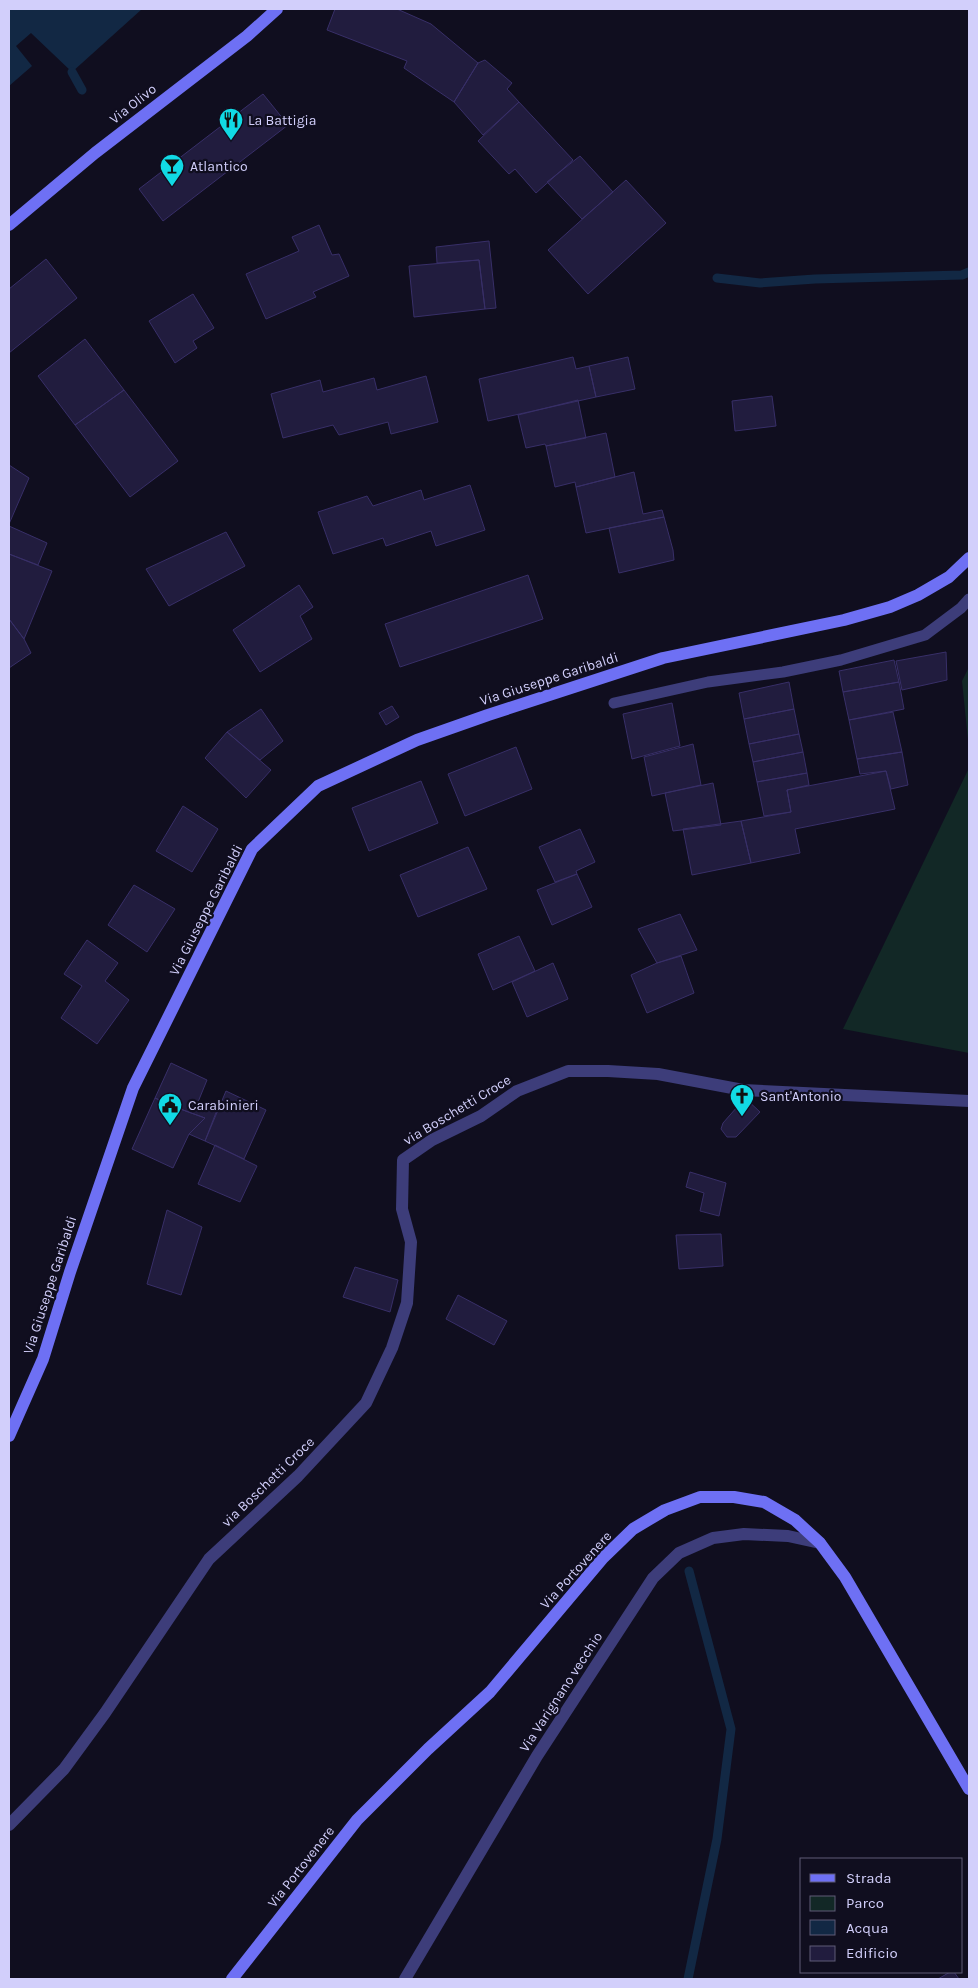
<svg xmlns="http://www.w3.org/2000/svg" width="978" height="1988" font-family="Karla,sans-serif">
<rect width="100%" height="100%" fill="#100e1f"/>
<path fill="#122826" d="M969,667V750L962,681Z
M969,768V1053L843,1029Z"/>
<path fill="#122844" d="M9,9H142L72,72L31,33L16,46L32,66L9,86Z"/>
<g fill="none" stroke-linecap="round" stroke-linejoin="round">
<path stroke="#122844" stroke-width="9" d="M72,72L82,90
M717,278L760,283L815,279L962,275L969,272
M688,1979L717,1839L731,1729L689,1571"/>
</g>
<path fill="#211c3e" stroke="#382f68" d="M335,9H397L431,24L478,63L454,102L404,68L407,61L327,30Z
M485,60L512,83L507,89L519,102L483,135L454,102L478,63Z
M263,94L288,125L163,221L139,189Z
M519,102L573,160L536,193L515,169L509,174L478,141Z
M580,156L613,192L582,219L547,182Z
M626,180L666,223L588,294L548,250Z
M319,225L332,255L339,254L349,276L313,292L316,297L266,319L246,274L299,251L292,237Z
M489,241L496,308L485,309L479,260L437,263L436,247Z
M46,259L77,298L9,353V289Z
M479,260L485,309L414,317L409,266Z
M193,294L214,328L193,341L197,348L175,363L149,321Z
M85,339L124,390L75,425L38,376Z
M573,357L576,369L589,366L596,397L488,421L479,379Z
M628,357L635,389L596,397L589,366Z
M426,376L438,422L391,434L388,422L339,435L333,425L283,438L271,394L320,380L323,392L374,378L377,390Z
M124,390L178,461L130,497L75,425Z
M772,396L776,426L735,431L732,401Z
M578,400L586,438L546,446L545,444L526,448L518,415Z
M606,433L615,477L576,487L575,482L555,487L546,446Z
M9,465L29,478L9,524Z
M634,472L643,514L662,510L664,517L586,533L576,487Z
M470,485L485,530L436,546L431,531L386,546L383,538L333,554L318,512L367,496L373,506L421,490L424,500Z
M664,517L673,550L674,560L619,573L609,528Z
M9,526L47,543L38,565L9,554Z
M226,532L245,566L169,606L146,569Z
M9,554L52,571L24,639L9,619Z
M528,575L543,619L400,667L385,624Z
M299,585L313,607L300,616L312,639L260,672L233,630Z
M9,619L24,639L31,653L9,668Z
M946,652L947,680L902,690L896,661Z
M894,660L899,682L843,692L839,671Z
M789,682L794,709L744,719L739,693Z
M899,682L904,709L849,720L843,692Z
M672,703L680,746L632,759L623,714Z
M392,706L399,717L386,725L379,713Z
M261,709L283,741L260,760L227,732Z
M794,709L799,734L749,744L744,719Z
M893,712L902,752L857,759L849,720Z
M227,732L271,770L246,798L205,758Z
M799,734L803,752L753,762L749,744Z
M693,744L701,785L652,796L644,757Z
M516,747L532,789L465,816L448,774Z
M803,752L807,773L757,782L753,762Z
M902,752L908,785L891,789L886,771L860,774L857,759Z
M886,771L895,809L795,829L800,853L751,863L741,821L791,812L787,790Z
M807,773L809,785L787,790L791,812L764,816L757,782Z
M421,781L438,823L369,851L352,808Z
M713,783L721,825L673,831L665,793Z
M183,806L218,829L192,872L156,851Z
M741,821L751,863L692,875L683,829Z
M580,829L595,862L576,871L577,874L555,882L539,847Z
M468,847L487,889L418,917L400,875Z
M577,874L592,907L552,925L537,890Z
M134,885L175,909L147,952L108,925Z
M680,914L697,950L657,963L638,929Z
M519,936L535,971L493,990L478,954Z
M87,940L118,963L105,981L129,1000L97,1044L61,1018L82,986L64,974Z
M681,956L694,993L647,1013L631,975L657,963Z
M553,963L568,999L527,1017L512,982Z
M171,1063L207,1080L198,1102L217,1110L205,1141L189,1134L205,1118L183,1110L155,1098Z
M226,1091L266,1110L244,1159L205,1141Z
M155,1098L183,1110L205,1118L189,1134L173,1168L132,1149Z
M745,1098L760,1112L736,1137H727L721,1129L723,1123Z
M215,1145L257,1166L240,1202L198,1184Z
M690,1172L726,1183L719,1216L700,1211L704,1193L686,1187Z
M167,1210L202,1227L181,1295L147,1284Z
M721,1234L723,1266L679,1269L676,1235Z
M355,1267L398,1280L390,1312L343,1297Z
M458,1295L507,1321L494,1345L446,1319Z
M950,1972H954L959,1979H938Z"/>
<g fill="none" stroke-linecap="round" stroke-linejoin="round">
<path stroke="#3d3d7a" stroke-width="11" d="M614,703L708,682L783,672L841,660L925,635L961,608L969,599"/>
<path stroke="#3d3d7a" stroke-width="12" d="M9,1825L64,1769L105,1713L209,1559L298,1476L366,1403L392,1348L407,1303L411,1242L402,1209L403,1160L432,1140L481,1116L517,1091L568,1071H608L658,1074L743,1090L969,1101
M405,1979L537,1756L653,1578L679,1553L713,1538L744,1534L788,1536L820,1543"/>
<path stroke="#6e70f4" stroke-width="12" d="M9,225L95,153L247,36L277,9
M9,1436L43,1359L70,1272L133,1088L252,849L318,786L417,740L488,715L663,658L844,620L890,607L918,595L949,577L969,558
M232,1979L357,1820L428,1749L490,1692L603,1558L633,1529L665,1510L700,1497H734L764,1502L795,1520L820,1543L845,1577L969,1789"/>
</g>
<defs>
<symbol id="restaurant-pin" viewBox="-11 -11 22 30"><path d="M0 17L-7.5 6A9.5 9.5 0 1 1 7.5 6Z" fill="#11dae5" stroke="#100e1f"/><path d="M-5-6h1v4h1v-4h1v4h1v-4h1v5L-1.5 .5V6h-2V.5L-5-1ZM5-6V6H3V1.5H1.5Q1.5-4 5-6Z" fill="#111"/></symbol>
<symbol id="bar-pin" viewBox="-11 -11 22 30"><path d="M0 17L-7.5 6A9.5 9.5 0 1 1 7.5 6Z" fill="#11dae5" stroke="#100e1f"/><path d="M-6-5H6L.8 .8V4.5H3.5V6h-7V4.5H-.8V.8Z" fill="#111"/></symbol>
<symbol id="church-pin" viewBox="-11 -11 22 30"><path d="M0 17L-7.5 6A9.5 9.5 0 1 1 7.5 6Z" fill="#11dae5" stroke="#100e1f"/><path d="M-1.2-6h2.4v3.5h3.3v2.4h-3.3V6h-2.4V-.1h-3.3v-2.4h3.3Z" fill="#111"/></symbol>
<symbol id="civic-pin" viewBox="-11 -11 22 30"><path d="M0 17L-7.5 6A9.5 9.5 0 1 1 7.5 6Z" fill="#11dae5" stroke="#100e1f"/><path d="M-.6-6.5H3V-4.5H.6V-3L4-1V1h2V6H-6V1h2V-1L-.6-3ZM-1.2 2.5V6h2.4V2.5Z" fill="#111"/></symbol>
</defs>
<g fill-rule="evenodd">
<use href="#restaurant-pin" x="217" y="106" width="28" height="38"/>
<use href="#bar-pin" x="158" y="152" width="28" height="38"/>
<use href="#church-pin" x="728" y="1082" width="28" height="38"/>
<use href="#civic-pin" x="156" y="1091" width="28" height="38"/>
</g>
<g text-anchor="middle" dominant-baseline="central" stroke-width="4.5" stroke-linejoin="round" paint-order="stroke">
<g font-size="14" fill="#d2cffb" stroke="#100e1f">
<text transform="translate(133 104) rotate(-38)">Via Olivo</text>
<text transform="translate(549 679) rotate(-18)">Via Giuseppe Garibaldi</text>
<text transform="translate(206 910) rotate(-63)">Via Giuseppe Garibaldi</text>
<text transform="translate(457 1110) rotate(-31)">via Boschetti Croce</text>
<text transform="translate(50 1285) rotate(-72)">Via Giuseppe Garibaldi</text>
<text transform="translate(268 1482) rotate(-44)">via Boschetti Croce</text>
<text transform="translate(576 1570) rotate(-48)">Via Portovenere</text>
<text transform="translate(561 1692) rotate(-57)">Via Varignano vecchio</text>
<text transform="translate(301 1867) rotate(-52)">Via Portovenere</text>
</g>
<g font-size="14" fill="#d2cffb" stroke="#100e1f" text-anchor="start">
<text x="248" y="120">La Battigia</text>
<text x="190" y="166">Atlantico</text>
<text x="760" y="1096">Sant'Antonio</text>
<text x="188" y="1105">Carabinieri</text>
</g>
</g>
<rect width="978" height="1988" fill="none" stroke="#d2cffb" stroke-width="20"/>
<rect x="800" y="1858" width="162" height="115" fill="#100e1f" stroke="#5e5b77"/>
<rect x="810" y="1874" width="25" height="8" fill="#6e70f4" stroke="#5e5b77"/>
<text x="846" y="1883" font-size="15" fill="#d2cffb">Strada</text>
<rect x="810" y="1896" width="25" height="15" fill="#122826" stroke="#5e5b77"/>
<text x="846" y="1908" font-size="15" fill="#d2cffb">Parco</text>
<rect x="810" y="1920" width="25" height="15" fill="#122844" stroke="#5e5b77"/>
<text x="846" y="1933" font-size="15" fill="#d2cffb">Acqua</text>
<rect x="810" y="1946" width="25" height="15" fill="#211c3e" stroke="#5e5b77"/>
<text x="846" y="1958" font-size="15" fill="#d2cffb">Edificio</text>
</svg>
